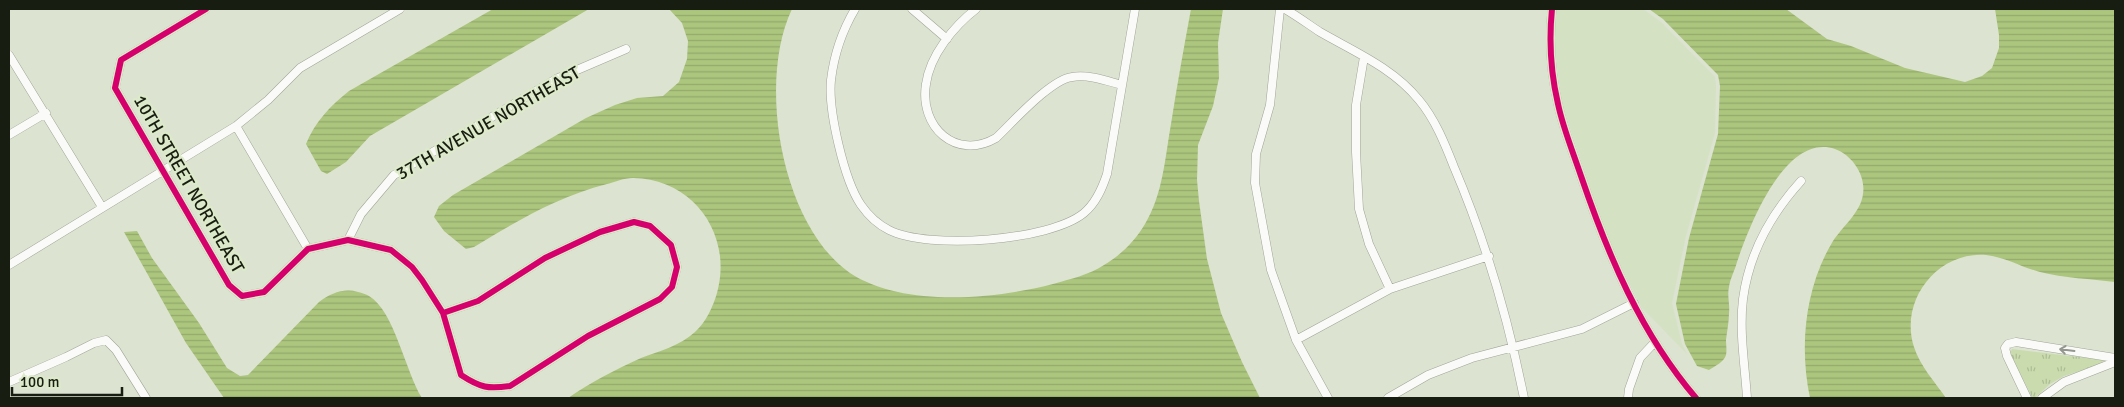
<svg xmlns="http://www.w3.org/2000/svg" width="2124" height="407" font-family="Signika,sans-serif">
<defs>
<pattern id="grass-tufts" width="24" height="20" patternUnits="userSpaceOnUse" patternTransform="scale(1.25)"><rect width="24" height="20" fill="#cadcae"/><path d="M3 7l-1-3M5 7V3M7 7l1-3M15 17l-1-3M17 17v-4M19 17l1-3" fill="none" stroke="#adbc95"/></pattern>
<pattern id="water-rules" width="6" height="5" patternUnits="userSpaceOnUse" patternTransform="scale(1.25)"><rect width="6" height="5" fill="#acc67e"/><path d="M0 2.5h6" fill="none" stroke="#93aa6c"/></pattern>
</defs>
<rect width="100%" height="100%" fill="#dce3d1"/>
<path fill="#d5e1c3" d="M1556,9H1643L1661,22L1715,77L1716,86L1715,133L1686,236L1672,303L1682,344L1687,354L1642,308L1614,253L1594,200L1562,104L1556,58L1554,24Z"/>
<path fill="url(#grass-tufts)" d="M2012,349L2104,360L2102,364L2064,376L2050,384L2036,397H2032L2010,353Z"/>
<path fill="url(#water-rules)" d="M493,9H589L370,136L346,162L327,174L321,171L306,144C315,122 330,106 349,91Z
M669,9H792C757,82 781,225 850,273C903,308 995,299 1053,284C1070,279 1089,275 1104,265C1121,255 1135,241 1145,224C1163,194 1165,158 1171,124C1177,85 1184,47 1191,9H1223L1218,43L1219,78L1213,106L1198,145L1197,180L1199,201L1207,259L1221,313L1242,362L1260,398H568C591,382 615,370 641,358C659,351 680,346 695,332C706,322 713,307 717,293C733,235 694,179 633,178C624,178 615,182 607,184C557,197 519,220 474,247L466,249L444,231L434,217L439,206L453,195L586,118L615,105L637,98L663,96L679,82L687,59L688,41L682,23Z
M1649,9H1786L1827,39L1851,46L1905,68L1965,82L1982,76L1992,68L1999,48V35L1995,9H2115V282C2091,279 2064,278 2040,272C2021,267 2005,257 1986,255C1937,251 1899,301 1914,347C1920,366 1935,382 1946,398H1810C1799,346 1805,287 1833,241C1843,226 1861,212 1863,194C1866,175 1852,155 1835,149C1785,132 1749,227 1737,262C1735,270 1730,279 1729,287C1727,295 1730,305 1729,313C1729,322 1727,331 1726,340C1726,344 1727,350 1726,355C1724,362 1715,366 1709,370L1697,366L1685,344L1676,304L1689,238L1718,134L1720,86L1718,75L1663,19Z
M137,231L152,258L199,323L227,368L240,376L248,375L319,302C331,293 344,288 358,292C362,293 366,294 369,296C394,310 406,373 422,398H224L186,343L124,232Z"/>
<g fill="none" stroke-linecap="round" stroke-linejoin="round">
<defs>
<path id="minor" d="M206,9L121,60L115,88L229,285L242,296L264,292L308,249L348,240L391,250L412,267L422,280L443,313L461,375C481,388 488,389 510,386L588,336L660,299L672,287L677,267L671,245L650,226L634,222L600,232L545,258L478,301L443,313
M855,9C842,31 834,55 831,80C828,110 844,180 861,205C868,215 877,224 889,230C928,250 1050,241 1084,213C1096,203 1102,189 1107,174L1135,9
M912,9L947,39
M976,9C954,26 930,55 926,84C919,127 956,161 996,138C1013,122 1050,80 1072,77C1088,74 1107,81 1122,85
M1280,9L1270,105L1256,154L1255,183L1271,270L1296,340L1328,398
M1285,9C1297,16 1308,24 1320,32C1355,52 1393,68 1419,100C1435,119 1445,144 1454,167C1486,242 1508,318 1524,398
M1552,9C1549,39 1551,74 1558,104C1563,128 1573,152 1581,176C1608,255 1641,334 1696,398
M9,55L102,207
M1364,57L1356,105V152L1359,209L1369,244L1390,289
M236,126L308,249
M9,135L46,113
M348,240L361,214L394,175L556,79L626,49
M9,265L236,126L268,100L300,68L400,9
M1296,340L1390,289L1489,256
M9,382L66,357L94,343L106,340L116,350L146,398
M1388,398L1428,375L1472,358L1582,329L1634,303
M1628,398L1629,389L1640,358L1655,342
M1747,398C1745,366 1739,331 1743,299C1749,254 1771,214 1801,181
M2027,398L2007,356L2005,348L2008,344L2016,342L2115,358
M2042,398L2064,382L2115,362"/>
</defs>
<use href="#minor" stroke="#a0a597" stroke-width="9"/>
<use href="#minor" stroke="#fafbf8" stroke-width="8"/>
<defs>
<path id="cycleway" d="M206,9L121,60L115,88L229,285L242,296L264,292L308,249L348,240L391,250L412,267L422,280L443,313L461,375C481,388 488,389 510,386L588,336L660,299L672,287L677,267L671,245L650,226L634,222L600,232L545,258L478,301L443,313
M1552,9C1549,39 1551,74 1558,104C1563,128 1573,152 1581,176C1608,255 1641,334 1696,398"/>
</defs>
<use href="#cycleway" stroke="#ddeaca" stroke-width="9"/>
<use href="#cycleway" stroke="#d6006c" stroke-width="6"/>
</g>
<defs><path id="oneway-shaft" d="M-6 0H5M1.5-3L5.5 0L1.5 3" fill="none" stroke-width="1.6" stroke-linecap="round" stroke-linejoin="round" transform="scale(1.25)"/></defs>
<use stroke="#949790" href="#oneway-shaft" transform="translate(2067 350) rotate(-173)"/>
<g text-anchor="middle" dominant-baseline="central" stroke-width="4.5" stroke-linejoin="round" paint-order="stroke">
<g font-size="18" fill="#181d11" stroke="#ddeaca">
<text transform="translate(488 123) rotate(-30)">37TH AVENUE NORTHEAST</text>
<text transform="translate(189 184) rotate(60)">10TH STREET NORTHEAST</text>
</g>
</g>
<rect width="2124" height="407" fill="none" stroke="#181d11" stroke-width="20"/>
<path d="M12 387v8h110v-8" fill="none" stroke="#181d11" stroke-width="2.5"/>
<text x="20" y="387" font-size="15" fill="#181d11" stroke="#ddeaca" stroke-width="4" paint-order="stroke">100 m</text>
</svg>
